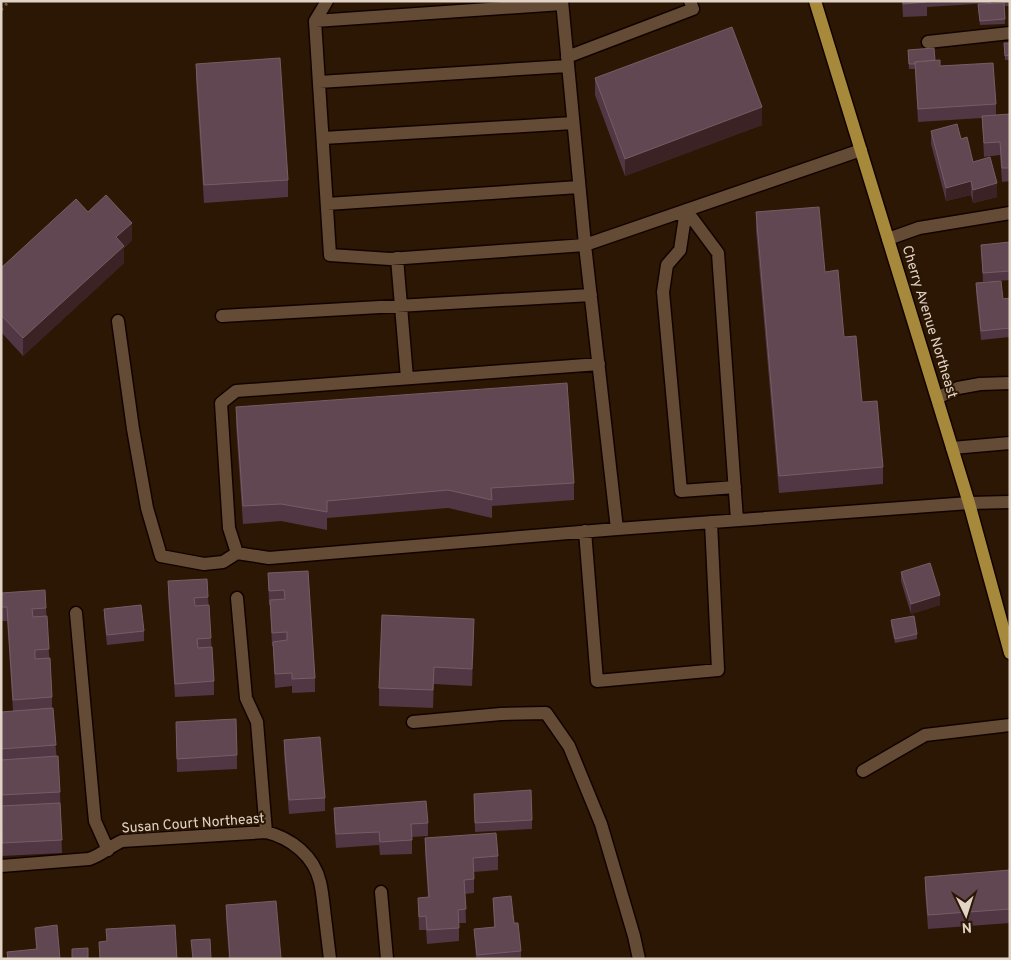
<svg xmlns="http://www.w3.org/2000/svg" width="1011" height="960" font-family="Overpass,sans-serif">
<rect width="100%" height="100%" fill="#2b1703"/>
<g fill="none" stroke-linecap="round" stroke-linejoin="round">
<defs>
<path id="minor" d="M327,1L315,21L330,255L390,259L585,245L562,1
M315,21L562,4
M928,42L1010,33
M567,57L693,9L690,1
M319,82L568,66
M323,138L573,123
M327,204L579,187
M686,210L680,250L667,265L663,292L681,491L735,487
M686,210L718,253L737,520
M888,239L919,228L1010,213
M397,258L407,378
M222,316L591,295
M118,321L133,429L147,508L161,556L204,564L223,562L237,553
M599,364L236,391L221,403L229,528L237,553L269,558L617,529L585,245L861,150
M937,398L958,388L980,384L1010,383
M952,448L1010,443
M617,529L969,503L1010,502
M585,531L597,681L718,670L711,522
M237,598L246,698L257,722L266,832
M76,613L94,811L95,821L108,850
M413,722L501,714L546,713L569,746L601,824L634,936L639,959
M863,771L925,735L1010,725
M1,866L89,859C102,855 110,846 122,841L266,832C291,838 314,856 320,882C322,890 323,900 324,909C326,925 328,942 330,959
M381,892L387,959"/>
<path id="major" d="M815,1L969,503L1010,653"/>
</defs>
<use href="#minor" stroke="#130300" stroke-width="15"/>
<use href="#major" stroke="#130300" stroke-width="15"/>
<path stroke="#6b5948" stroke-width="3" stroke-dasharray="2.5 4" stroke-linecap="butt" d="M1,10L9,1"/>
<use href="#minor" stroke="#634b36" stroke-width="12"/>
<use href="#major" stroke="#a6893b" stroke-width="12"/>
</g>
<path fill="#513644" d="M902,1H991V3L927,7V16L903,17Z
M1003,1H1010V6H1004L1005,24L980,25L978,9L1003,3Z
M1004,43H1010V60H1005Z
M908,50L935,60L940,66L996,104V115L1010,114V181L1002,182L1000,155L984,157L982,118L918,122L915,69H909Z
M196,64L288,180V197L204,203L196,81Z
M595,78L762,125L625,176L595,95Z
M931,131L961,139L973,162L997,197L973,203L971,195L946,201L931,144Z
M88,212L132,240L124,248V263L23,356L1,332V268Z
M756,212L825,272L844,337L862,402L883,467V484L779,493L756,230Z
M1010,242V280L983,282L981,245Z
M976,283L1003,299L1010,298V337L981,340L976,292Z
M236,407L574,483V500L492,506V518L448,508L327,518V530L281,521L243,524L236,425Z
M308,571L315,678V692L292,693V686L275,688L273,646H272L270,605H269L268,573Z
M901,572L940,605L911,614L901,581Z
M168,581L208,597L214,681V695L175,697L168,595Z
M1,593L46,608L52,697V708L60,792L62,853L2,856L1,841V712L13,711L7,621H1Z
M104,609L144,631V641L107,645L104,618Z
M891,620L917,634V639L895,643L891,625Z
M474,637L472,686L434,684L433,708L379,706V688Z
M176,722L237,755V769L177,772Z
M284,740L325,798V811L289,814L284,754Z
M474,794L532,820V829L475,832Z
M334,808L428,823V836L412,837V854L380,855L379,845L336,848L334,821Z
M425,838L498,856V870L474,872V893L465,894L466,923H459V941L427,944L426,930H419L418,898L428,897L425,852Z
M1010,870V923L928,929L925,890V877Z
M493,898L514,923L521,951V959H476L474,929L494,927Z
M226,905L281,958V959H229L226,918Z
M35,928L60,959H7V952L36,949Z"/>
<path fill="#3b2224" d="M762,107V125L625,176V159Z
M971,181V195L946,201V188Z
M997,183V197L973,203V190Z
M132,223V240L124,248V263L23,356V338L116,237Z
M940,595V605L911,614V604Z
M474,619V637L472,686V669Z
M434,667V684L433,708V690Z"/>
<path fill="#614752" stroke="#755d64" d="M903,1H927V2L903,4Z
M1004,3L1005,19L980,21L978,4Z
M732,27L762,107L625,159L595,78Z
M1004,43H1010V55L1005,56Z
M934,48L935,60L915,62V64H909L908,50Z
M280,58L288,180L204,185L196,64Z
M940,60V66L993,63L996,104L918,109L915,62Z
M1010,114V168H1002L1000,142L984,143L982,116Z
M957,124L961,139L967,137L973,162L990,157L997,183L973,190L971,181L946,188L931,131Z
M106,195L132,223L116,237L124,246L23,338L1,315V268L76,199L88,212Z
M819,207L825,272L838,270L844,337L856,336L862,402L877,401L883,467L779,476L756,212Z
M1010,242V271L983,273L981,245Z
M1001,281L1003,299L1010,298V328L981,331L976,283Z
M567,383L574,483L491,488L492,500L448,490L327,501V512L281,504L243,506L236,407Z
M930,563L940,595L911,604L901,572Z
M308,571L315,678L292,679V673L275,674L273,642L287,640V632L272,633L270,600L285,599L284,590L269,591L268,573Z
M207,579L208,597L194,598L195,606L209,605L211,638L197,639L198,648L212,647L214,681L175,684L168,581Z
M45,590L46,608L32,609L33,617L47,616L49,649L35,650V659L50,658L52,697L13,700L7,607H1V593Z
M141,605L144,631L107,635L104,609Z
M382,615L474,619L472,669L434,667L433,690L379,688Z
M914,616L917,634L895,639L891,620Z
M53,708L56,745L1,749V712Z
M236,719L237,755L177,759L176,722Z
M320,737L325,798L289,800L284,740Z
M58,756L60,792L1,795V760Z
M531,790L532,820L475,823L474,794Z
M426,801L428,823L411,824L412,840L380,842L379,832L336,834L334,808Z
M60,803L62,840L2,843L1,806Z
M496,833L498,856L473,858L474,879L464,880L466,909L458,910L459,928L427,930L426,916L419,917L418,898L429,897L425,838Z
M1010,870V909L928,915L925,877Z
M511,896L514,923H518L521,951L477,955L474,929L495,927L493,898Z
M276,901L281,958L270,959H230L226,905Z
M57,925L60,959H8L7,952L37,949L35,928Z
M175,925L177,959H100L99,942L107,941L106,929Z
M210,939L211,959H193L191,940Z
M88,948V959H72V949Z"/>
<g text-anchor="middle" dominant-baseline="central" stroke-width="4" stroke-linejoin="round" paint-order="stroke">
<g font-size="14" fill="#e2d3c7" stroke="#2b1703">
<text transform="translate(929 322) rotate(73)">Cherry Avenue Northeast</text>
<text transform="translate(193 824) rotate(-4)">Susan Court Northeast</text>
</g>
</g>
<rect width="1011" height="960" fill="none" stroke="#e2d3c7" stroke-width="5"/>
<g transform="translate(966 915) rotate(176)" stroke="#2b1703" stroke-width="4" paint-order="stroke">
<path d="M0-4L9 19L0 12L-9 19Z" fill="#e2d3c7"/>
<text y="-8" font-size="14" font-weight="bold" text-anchor="middle" fill="#e2d3c7">N</text>
</g>
</svg>
